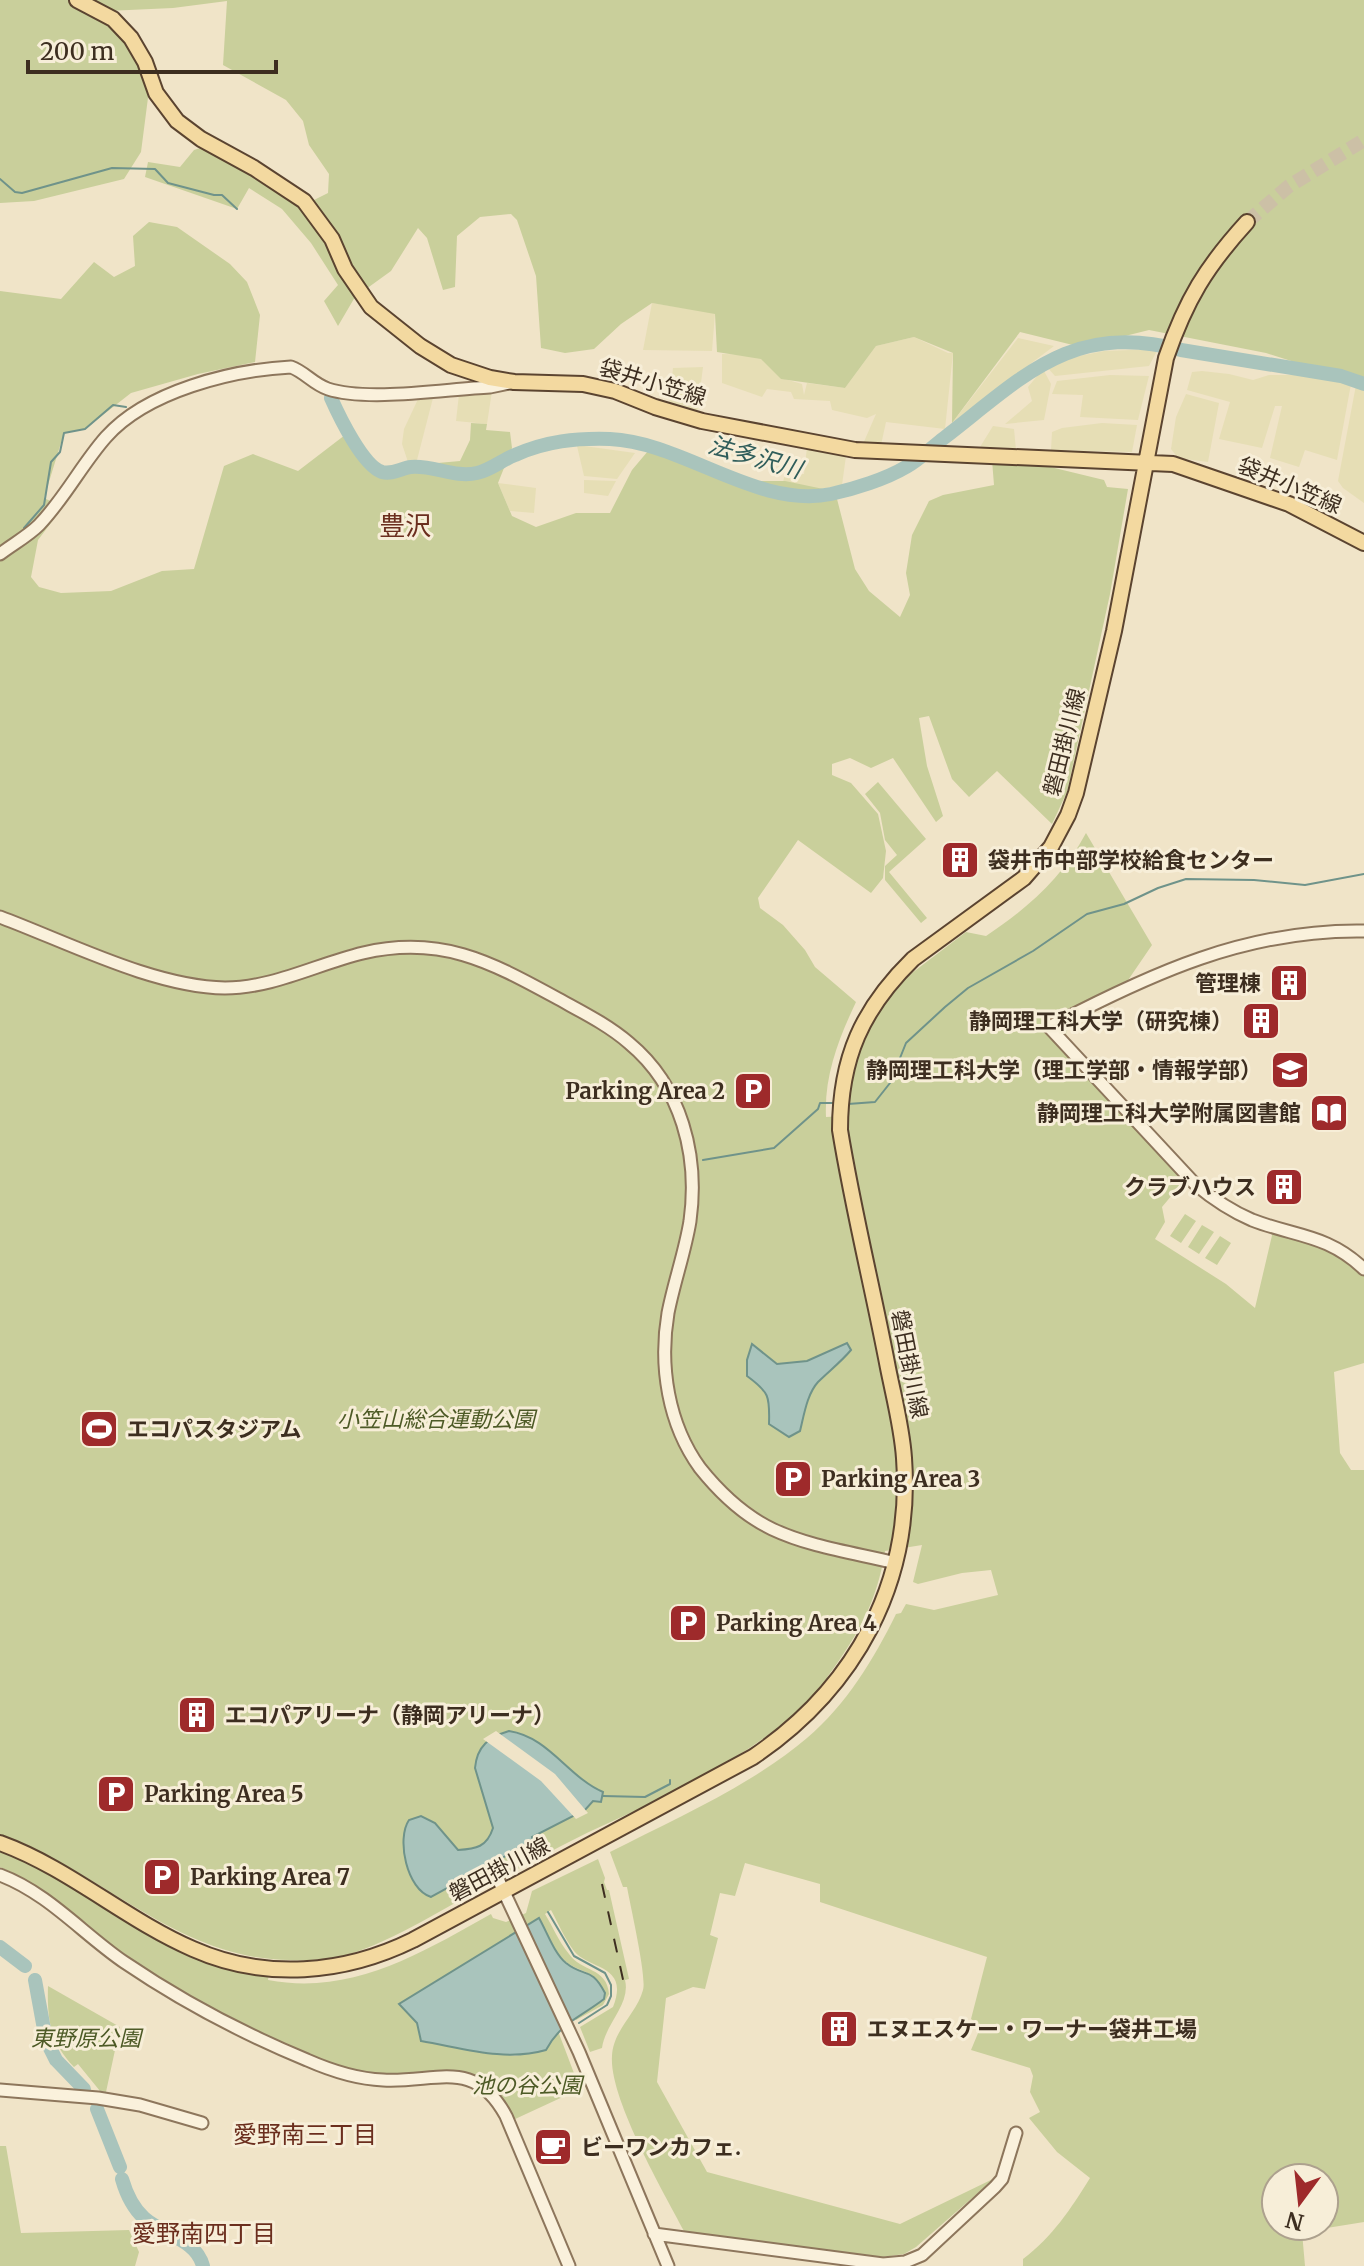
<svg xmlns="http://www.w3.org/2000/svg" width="1364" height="2266" font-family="Merriweather,'Noto Sans JP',serif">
<rect width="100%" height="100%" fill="#f0e4c8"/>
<path fill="#e6deb5" d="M652,303L715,313L712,351L643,350Z
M914,337L948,353H953L945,429L886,422L881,445L863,444L876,414L867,418L832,410L830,401L794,399L791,392L767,389L762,397L722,383V354L760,355L781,378L802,384L804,395L807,383L845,388L876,346Z
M1018,338L1054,346L952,423Z
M1158,349L1149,366L1055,376L1047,367L1069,358L1104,351Z
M703,367L697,414L669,406L673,368Z
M1043,369L1051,384L1044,420L1005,424L1032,401L1028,387Z
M1202,371L1229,374L1253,380L1269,375H1296L1351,384L1337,460L1305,450L1299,467L1270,458L1282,406H1275L1262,448L1219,439L1230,402L1187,390L1192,372Z
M1110,375L1149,376L1138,420L1080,417L1083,395L1052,394L1057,381Z
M1356,385L1364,390V503L1343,488L1338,481Z
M492,391L487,424L456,421L459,394Z
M1186,394L1219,403L1208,462L1178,458L1171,449L1176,417Z
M419,397L433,398L417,460L408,462L402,444L404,429Z
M1102,423L1137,425L1132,452L1051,450L1052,432L1062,428Z
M993,426L1014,429L1016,450L980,447Z
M577,446V445L635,453L617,479L584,476Z
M807,447L846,456L842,485L816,490L781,492L785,473L804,474Z
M584,480L616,481L608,496L584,493Z
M498,483L536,488L534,513L510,511Z"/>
<path fill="#c9cf9b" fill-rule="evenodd" d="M0,0H1364V387L1348,379L1266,353L1149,330L1081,347L1020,332L952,423L953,353L914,337L876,346L845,388L781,379L761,359L717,352L715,314L652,303L621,324L594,349L565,353L541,348L536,276L517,220L511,214L480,217L457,236L455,287L443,290L427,238L418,228L391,271L355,297L338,326L324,301L338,285L311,243L282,209L249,188L237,209L145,177L148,162L180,167L194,150L206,146L312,201L328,193L329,174L309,145L303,121L286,100L223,65L227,1L173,8L107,11L142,64L149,90L141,152L124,179L34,201L0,203Z
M149,222L177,227L230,264L247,282L260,315L255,362L198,374L131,393L85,429L64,433L44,498L63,507L38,540L31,577L39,587L61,593L111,591L162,571L194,569L224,466L253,454L298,471L345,435L371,469L460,461L470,440L471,423L487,424L486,430L510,432L512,448L498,483L512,516L536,527L576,513H610L632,470L648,451L733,481H785L833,491L837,499L855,569L869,591L900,617L910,595L906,573L912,535L929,501L943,495L994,485L992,460L1034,463L1104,480L1107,487L1128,489L1110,594L1067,792L1052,824L997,771L969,797L952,779L929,716L919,718L927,766L943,816L936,822L893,758L871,768L850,758L832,764V775L851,783L878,814L886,851L883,878L871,893L798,840L758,898L760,908L783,925L805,950L815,967L856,1002C839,1038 824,1075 826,1117L844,1116L855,1057L878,1012L908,976L966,932L986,936C1028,908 1062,878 1086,833L1152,945L1122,989L1070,1021L1066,1034L1078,1072L1106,1088L1188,1176L1162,1207L1165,1222L1155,1239L1226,1284L1255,1308L1274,1227L1336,1247L1364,1273V1363L1334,1372L1340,1453L1351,1470H1364V2222L1302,2232L1305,2266H1023V2259C1053,2236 1070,2210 1090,2178L1057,2152L1029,2118L1040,2112L1030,2092L1033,2076L1030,2068L971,2050L981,2026L971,2019L987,1957L820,1902V1884L745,1863L735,1896L720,1893L710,1935L718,1938L705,1989L693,1987L666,1998L657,2082L707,2172L900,2224L995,2178L916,2247L904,2254L883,2257L684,2231C663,2191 609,2098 612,2056C613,2030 637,2013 643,1990C647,1978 630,1904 627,1887H623L610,1852C677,1818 750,1786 807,1738C846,1705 874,1659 896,1614L901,1613L906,1604L934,1610L998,1595L991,1570L962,1573L918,1584L913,1582L922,1545L885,1551C877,1602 858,1635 828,1676C824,1683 820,1690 814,1696C763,1748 682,1789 615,1820C576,1837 539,1858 501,1878C453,1902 407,1934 356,1952C337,1959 310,1961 290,1960C179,1960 100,1870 0,1834V291L61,299L94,262L114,277L135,266L133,236ZM1276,2178H1324V2226H1276Z
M878,782L926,839L889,872L927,918L921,923L885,880V866L897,855L885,840L880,813L865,794Z
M1185,1214L1196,1221L1181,1243L1170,1236Z
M1202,1225L1214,1232L1199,1254L1188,1247Z
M1220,1236L1231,1243L1217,1265L1205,1258Z
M0,1849L19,1855L127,1917L269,1974L268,1980C352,1996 421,1953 491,1914L493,1918L506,1922L526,1913L532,1891L598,1859L605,1878L604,1882L607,1890H609L629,1979L625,1980C631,2004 605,2024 602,2048L590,2052L580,2027L613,2007C630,1964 589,1970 574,1951C565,1939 558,1923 551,1910L545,1914C553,1927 559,1942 569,1954C581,1972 607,1967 609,1994L603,2005L576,2020L575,2016L605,1993C589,1963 577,1976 559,1955L400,2003L417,2023L422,2041L515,2056L546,2050L558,2031L580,2089L513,2120C508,2109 505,2097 496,2089C465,2060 412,2078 373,2075C355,2073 337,2068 320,2061C250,2030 182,1994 119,1950C79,1923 45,1886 0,1867Z
M48,1986L120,2027L106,2092L100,2091L78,2064L74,2067C50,2042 47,2019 48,1986Z
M0,2146H6L21,2233L129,2230L139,2252L135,2266H0Z"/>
<path fill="#a9c4bc" stroke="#6f938a" stroke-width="2" d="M847,1343L851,1350C841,1362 829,1371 818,1382C807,1394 804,1415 800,1431L789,1437L769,1424C770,1396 769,1392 747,1376V1360L752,1344L777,1364L807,1361Z
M509,1731C549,1737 568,1777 603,1792L601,1802L593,1801L585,1810L532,1837L533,1841L431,1897C407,1890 396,1839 409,1820L421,1816L435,1823L458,1850C476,1849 487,1847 493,1828L475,1768C477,1746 489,1737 509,1731Z
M539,1918C547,1932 554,1953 566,1963C585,1978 591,1966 605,1993L604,1999C581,2017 561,2022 546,2050C504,2062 463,2048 421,2041L417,2023L399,2004Z"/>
<path fill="#f0e4c8" d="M496,1731L555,1774L588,1813L576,1819L541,1781L483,1739Z"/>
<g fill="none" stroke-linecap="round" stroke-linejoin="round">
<path stroke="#6f938a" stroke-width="2" d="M0,179L15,192L22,193L112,168L155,169L168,183L214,195H222L237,209
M24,528L44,505L51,462L60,452L64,433L85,429L113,405L126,407
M848,1104L875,1102L890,1083L906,1043L945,1007L968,988L1033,951L1087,914L1124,904L1158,888L1186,879L1254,880L1305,885L1364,874
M703,1160L774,1148L818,1109L820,1103H834
M603,1796L645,1797L670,1784V1780
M548,1912L574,1956L605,1973L611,1985V1996L607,2005L579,2023"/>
<path stroke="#a9c4bc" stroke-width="14" d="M331,398C339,416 363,466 382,472C393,475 401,468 411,467C434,465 454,478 477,473C491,470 502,460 515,455C546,441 576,438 610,439C683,442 757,509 831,494C854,489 886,479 906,467C919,460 932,447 944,438C1023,377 1072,321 1181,350L1341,376L1364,384
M0,1947L25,1966
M35,1980L46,2040L56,2060L84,2089
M97,2109L120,2167
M122,2179C126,2193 133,2208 144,2218C163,2235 196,2239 203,2266"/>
<path stroke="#ccc0a6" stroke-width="14" stroke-dasharray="14 7" stroke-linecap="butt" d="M1247,222L1289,186L1364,140"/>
<defs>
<path id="minor" d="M0,554C13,544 28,536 39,525C65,498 82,464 106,437C147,391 232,370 291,367C305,372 313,384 328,389C368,402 446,389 490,387L509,383
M0,917C67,942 154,987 225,988C273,988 317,964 363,953C440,935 489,961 555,997C580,1011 607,1024 629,1043C682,1087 699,1156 690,1221C685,1252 674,1282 668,1313C659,1366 668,1424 700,1468C720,1493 743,1515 772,1529C810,1547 855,1553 896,1563
M1364,931C1247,929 1150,974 1049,1027L1195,1184C1213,1199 1231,1211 1252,1220C1296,1237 1327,1234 1364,1269
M0,1875C48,1893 83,1934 124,1962C180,2000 244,2034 307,2060C332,2071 356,2079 383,2080C437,2083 474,2057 506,2116L569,2266
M498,1879L579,2052L668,2266
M0,2090L98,2098L140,2105L202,2123
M654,2234L883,2264L905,2262L922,2255L995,2187L1002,2179L1016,2133"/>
<path id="major" d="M77,0L113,19L131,38L145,62L156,93L177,121L201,139L254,168L304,201L332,239L345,269L371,307L420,346L451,365L490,378L514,382L583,384L615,391L655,407L702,421L855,450L1173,464L1289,504L1364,543
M0,1843C69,1868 126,1920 193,1949C265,1981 344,1974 413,1940L753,1757C855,1688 913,1583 904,1458C902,1428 894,1398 888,1368C873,1289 853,1210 840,1130C840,1058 862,1009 913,959L1024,878L1051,847L1068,815L1076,793L1114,631L1166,358C1186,300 1206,267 1247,222"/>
</defs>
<use href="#minor" stroke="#8d765c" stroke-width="15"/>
<use href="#major" stroke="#5b4430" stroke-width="18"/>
<use href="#minor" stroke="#faf1dc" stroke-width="11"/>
<use href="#major" stroke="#f3d9a0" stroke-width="14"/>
<path stroke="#3d2e20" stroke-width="2" stroke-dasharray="14 14" stroke-linecap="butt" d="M602,1884L624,1984"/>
</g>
<defs>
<symbol id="building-square" viewBox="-11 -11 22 22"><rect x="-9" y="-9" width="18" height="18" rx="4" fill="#9e2a2b" stroke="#f7eed8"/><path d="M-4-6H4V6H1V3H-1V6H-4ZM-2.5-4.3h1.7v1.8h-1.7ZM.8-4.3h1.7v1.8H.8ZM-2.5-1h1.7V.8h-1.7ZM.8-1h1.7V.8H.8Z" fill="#fff"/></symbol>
<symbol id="university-square" viewBox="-11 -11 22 22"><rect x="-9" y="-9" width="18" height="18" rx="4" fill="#9e2a2b" stroke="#f7eed8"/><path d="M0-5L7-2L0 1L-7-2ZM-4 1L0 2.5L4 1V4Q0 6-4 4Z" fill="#fff"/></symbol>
<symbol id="parking-square" viewBox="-11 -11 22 22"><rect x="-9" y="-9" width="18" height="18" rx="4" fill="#9e2a2b" stroke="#f7eed8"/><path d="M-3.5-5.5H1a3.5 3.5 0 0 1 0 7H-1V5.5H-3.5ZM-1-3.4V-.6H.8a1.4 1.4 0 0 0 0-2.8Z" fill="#fff"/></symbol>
<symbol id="library-square" viewBox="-11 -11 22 22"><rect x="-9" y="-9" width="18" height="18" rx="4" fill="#9e2a2b" stroke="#f7eed8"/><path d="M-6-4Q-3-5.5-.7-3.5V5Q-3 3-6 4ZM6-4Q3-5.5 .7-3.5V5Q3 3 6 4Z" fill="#fff"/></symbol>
<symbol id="stadium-square" viewBox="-11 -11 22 22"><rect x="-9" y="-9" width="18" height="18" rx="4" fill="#9e2a2b" stroke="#f7eed8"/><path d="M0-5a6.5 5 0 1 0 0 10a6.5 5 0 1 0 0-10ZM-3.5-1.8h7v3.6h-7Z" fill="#fff"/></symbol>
<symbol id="cafe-square" viewBox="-11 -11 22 22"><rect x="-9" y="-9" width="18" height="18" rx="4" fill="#9e2a2b" stroke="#f7eed8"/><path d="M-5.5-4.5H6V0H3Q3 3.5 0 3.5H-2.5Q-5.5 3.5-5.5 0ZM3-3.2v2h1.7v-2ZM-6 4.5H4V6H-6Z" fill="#fff"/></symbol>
</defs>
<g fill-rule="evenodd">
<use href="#building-square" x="938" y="838" width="44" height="44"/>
<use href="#building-square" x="1267" y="961" width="44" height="44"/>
<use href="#building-square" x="1239" y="999" width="44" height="44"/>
<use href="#university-square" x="1268" y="1048" width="44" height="44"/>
<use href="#parking-square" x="731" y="1069" width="44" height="44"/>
<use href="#library-square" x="1307" y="1091" width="44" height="44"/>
<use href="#building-square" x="1262" y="1165" width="44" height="44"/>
<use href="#stadium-square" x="77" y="1407" width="44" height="44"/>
<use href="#parking-square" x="771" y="1457" width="44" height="44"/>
<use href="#parking-square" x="666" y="1601" width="44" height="44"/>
<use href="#building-square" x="175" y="1693" width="44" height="44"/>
<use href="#parking-square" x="94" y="1772" width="44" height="44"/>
<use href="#parking-square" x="140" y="1855" width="44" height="44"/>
<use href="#building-square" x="817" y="2007" width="44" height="44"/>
<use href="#cafe-square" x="531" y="2125" width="44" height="44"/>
</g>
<g text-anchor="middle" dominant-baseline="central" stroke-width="6" stroke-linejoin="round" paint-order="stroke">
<g font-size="22" fill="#3d2e20" stroke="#f7eed8">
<text transform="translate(653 382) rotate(17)">袋井小笠線</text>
<text transform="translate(1290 485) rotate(23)">袋井小笠線</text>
<text transform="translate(1064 742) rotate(-76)">磐田掛川線</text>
<text transform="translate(910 1364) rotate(79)">磐田掛川線</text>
<text transform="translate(499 1869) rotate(-28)">磐田掛川線</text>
</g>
<g font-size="22" font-weight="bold" fill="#3d2e20" stroke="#f7eed8" text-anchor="start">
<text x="988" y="860">袋井市中部学校給食センター</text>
<text x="1261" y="983" text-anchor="end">管理棟</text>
<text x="1233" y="1021" text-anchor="end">静岡理工科大学（研究棟）</text>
<text x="1262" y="1070" text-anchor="end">静岡理工科大学（理工学部・情報学部）</text>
<text x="725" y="1091" text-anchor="end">Parking Area 2</text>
<text x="1301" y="1113" text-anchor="end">静岡理工科大学附属図書館</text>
<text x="1256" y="1187" text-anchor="end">クラブハウス</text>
<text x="127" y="1429">エコパスタジアム</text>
<text x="821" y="1479">Parking Area 3</text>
<text x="716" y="1623">Parking Area 4</text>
<text x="225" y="1715">エコパアリーナ（静岡アリーナ）</text>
<text x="144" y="1794">Parking Area 5</text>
<text x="190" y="1877">Parking Area 7</text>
<text x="867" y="2029">エヌエスケー・ワーナー袋井工場</text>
<text x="581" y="2147">ビーワンカフェ.</text>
</g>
<g font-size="22" font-style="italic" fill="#4d5a26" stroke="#f7eed8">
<text x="436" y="1419">小笠山総合運動公園</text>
<text x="86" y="2038">東野原公園</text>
<text x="527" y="2085">池の谷公園</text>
</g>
<g font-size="24" font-style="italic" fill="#2f5d5a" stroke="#f7eed8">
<text transform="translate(755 457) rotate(16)">法多沢川</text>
</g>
<g font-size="24" fill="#6b2e1e" stroke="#f7eed8">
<text x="305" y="2134">愛野南三丁目</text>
<text x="204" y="2233">愛野南四丁目</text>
</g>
<g font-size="26" fill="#6b2e1e" stroke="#f7eed8">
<text x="405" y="525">豊沢</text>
</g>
</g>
<g transform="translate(1300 2202) rotate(195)"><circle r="38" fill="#f7eed8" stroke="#ada18e" stroke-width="2"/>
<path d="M0-6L14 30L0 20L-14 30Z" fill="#9e2a2b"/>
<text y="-12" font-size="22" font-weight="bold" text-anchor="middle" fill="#3d2e20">N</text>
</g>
<path d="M28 60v12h248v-12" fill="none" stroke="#3d2e20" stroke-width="4"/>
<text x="40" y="60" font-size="24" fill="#3d2e20" stroke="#f7eed8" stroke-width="6" paint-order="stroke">200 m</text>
</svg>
